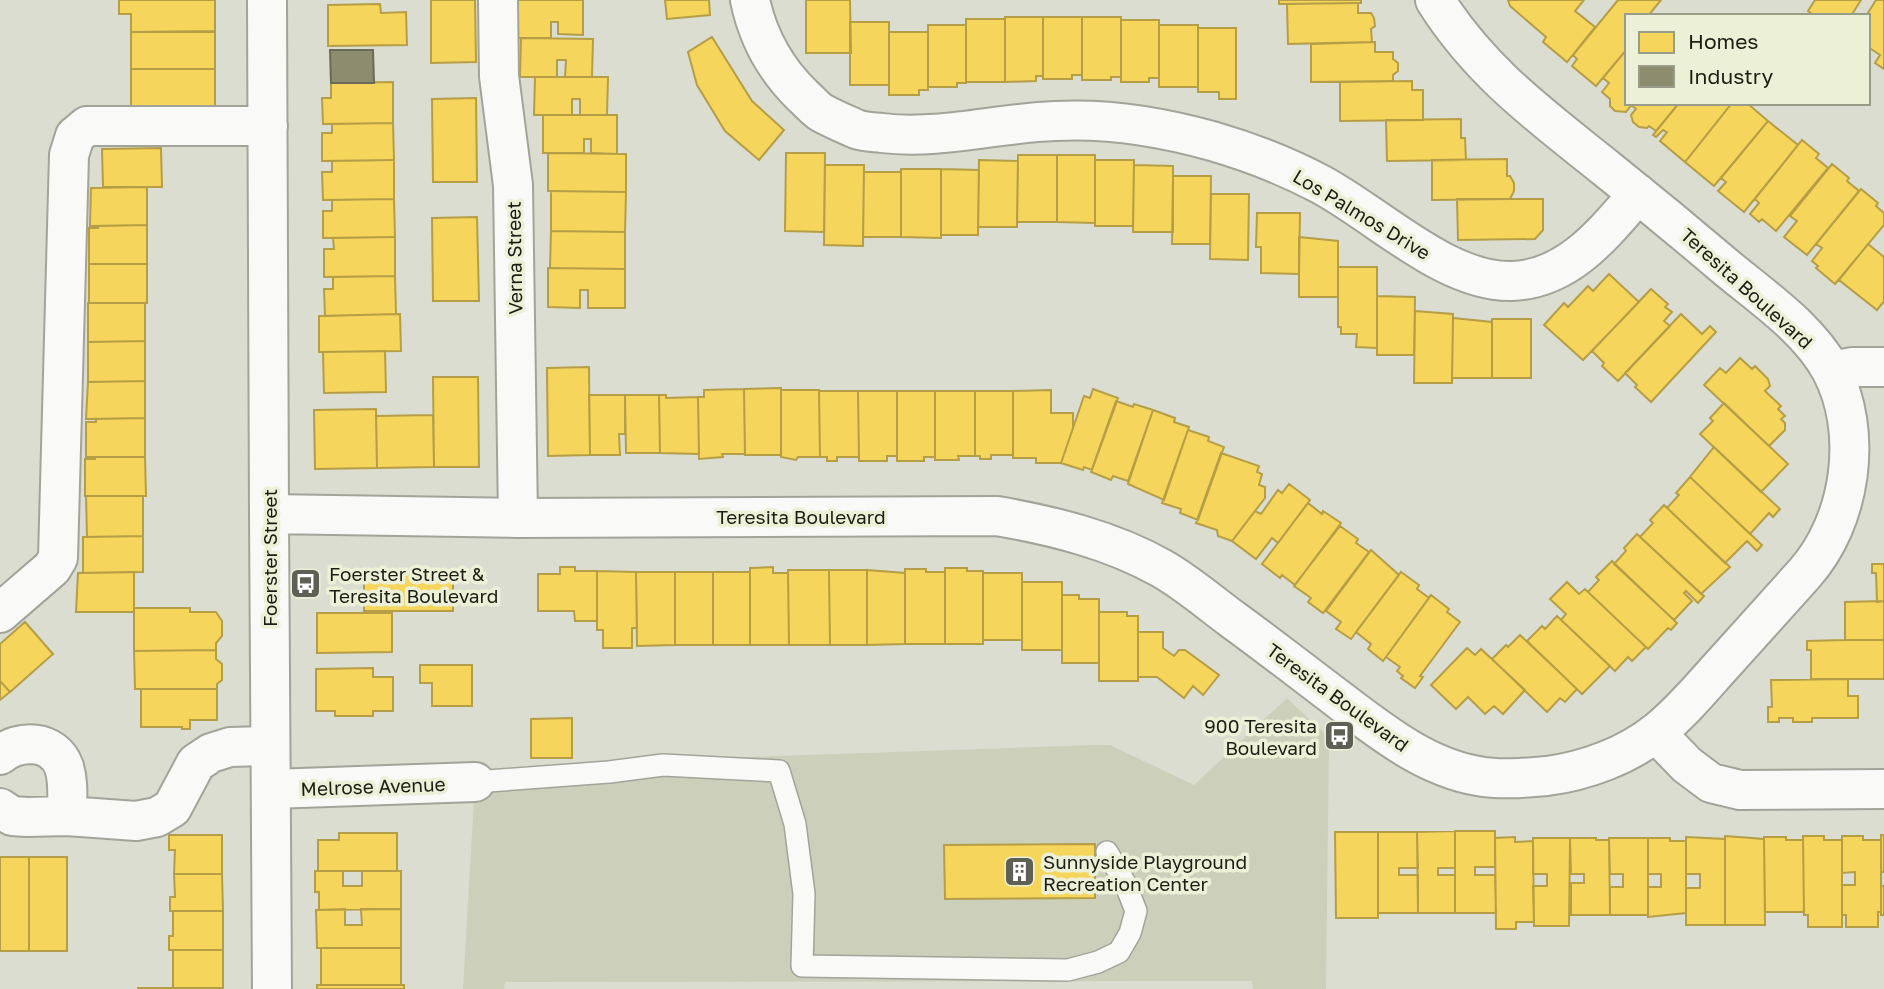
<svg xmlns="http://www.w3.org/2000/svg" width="1884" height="989" font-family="'Golos Text',sans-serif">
<rect width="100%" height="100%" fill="#daddd0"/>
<path fill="#ccd0ba" d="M1287,698L1329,738L1326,989H1253L1252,981L505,982L504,989H463L475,782L693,759L1094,745H1110L1194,785Z"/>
<path fill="#f6d55c" stroke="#b59e46" stroke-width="2" d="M119,0H215V31L131,32V14H119Z
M431,0H475L476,62L431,63Z
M513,0H583V35L558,34V22H551V38H513Z
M665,0H709L710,15L667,19Z
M806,0H850L851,53H806Z
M1279,0H1361V3L1279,4Z
M1508,0H1584L1575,11L1595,27L1567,62L1543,42L1546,37L1510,6Z
M1618,0H1661L1648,16H1627V49L1596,86L1572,66L1577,59L1573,55Z
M1815,0H1861L1851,16H1815L1808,11Z
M1876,0H1884V69L1875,63L1880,55L1868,47V16H1866Z
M1358,3V13H1371L1374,18L1375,26L1371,29L1372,42L1288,44L1287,4Z
M380,4L381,13L406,12L407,45L328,46V5Z
M1005,17H1043V76H1036V81L1005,82Z
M1043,17H1082V75H1072V79H1043Z
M1082,17H1121V77H1111V80H1082Z
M966,19H1005V82H966Z
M1121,20H1159V78H1149V82H1121Z
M850,22H889V85H850Z
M928,25H966V83H957V87H928Z
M1159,25H1198V87H1159Z
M1198,28H1236V99H1219V92H1198Z
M131,32H215V69H131Z
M889,32H928V90H919V95H889Z
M712,37L752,101L784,130L759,160L725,131L697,85L688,52Z
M521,38L593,39L592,77H565L566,60H557V77H520Z
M1375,42V52H1393V59L1398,63V71L1393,75V81L1311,82V44Z
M1627,49V103H1633L1626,112L1615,111L1610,106V99L1602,92L1609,83L1603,78Z
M131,69H215V113H131Z
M535,77H608L607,115H580V99H572V115H534Z
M1412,81V90H1423V120L1340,121V82Z
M393,82V123L323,124L322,98H331V83Z
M476,98L477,182H433L432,99Z
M1633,103H1679L1656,131L1649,126L1647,128L1639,127L1633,122L1631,115L1636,109L1631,105Z
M1679,103H1732L1685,162L1660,141L1667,132L1663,130L1656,137L1653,135Z
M1732,103H1747L1768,121L1714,186L1685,162Z
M543,115H617V154L591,153V139H584V153H543Z
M1461,119V138H1465L1466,160L1387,161L1386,120Z
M1768,121L1798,145L1744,212L1718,191L1726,182L1721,178Z
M393,123L394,160L322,161V133H332V124Z
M1802,140L1819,154L1816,158L1828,168L1776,231L1762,219L1759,222L1750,214L1759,203L1755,199Z
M161,148L162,187H103L102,149Z
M548,153L626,154V192L548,191Z
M786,153H825L824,232L785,231Z
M1018,155H1057V222H1017Z
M1057,155H1095V223L1057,222Z
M1507,159V176H1510L1514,183V191L1510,199L1432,200V160Z
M394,160V199L323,200L322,172H332V161Z
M979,160L1018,161L1017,227H978Z
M1095,160H1134L1133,226H1095Z
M1832,164L1849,178L1847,181L1859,191L1807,255L1784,237L1797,221L1790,216Z
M825,165H864L863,246L824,245Z
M1134,165L1173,166V232H1133Z
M901,169H941V238L901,237Z
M941,169L979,170L978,235H941Z
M864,172H901V237H863Z
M1173,176H1211L1210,244H1172Z
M147,187V225L90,226L91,188Z
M1861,189L1878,203L1876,206L1884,213V225L1835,284L1816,268L1818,266L1812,261L1822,248L1816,244Z
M551,191L626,192L625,232L551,231Z
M1211,194H1249L1248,260L1210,259Z
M394,199L395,237L323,238V211H332V200Z
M1457,199H1543V230L1535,239L1458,240Z
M1257,213H1300L1299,274L1261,273V247H1256Z
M477,217L479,301H433L432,218Z
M147,225V264H89V228H98V226Z
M551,231L625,232V269L550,268Z
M395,237V276L324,277V249H334L333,238Z
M1299,237L1338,241V297H1299Z
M1868,244L1884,257V301L1877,310L1839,280Z
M89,264H147V303H89Z
M1338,267H1377V348L1356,347L1357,334H1341V327H1338Z
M548,268L625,269V308H588V290H580V308L548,307Z
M1609,274L1639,302L1583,360L1544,325L1564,303L1568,307L1588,286L1593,291Z
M395,276L396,314L325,316L324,289H333V277Z
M1651,289L1668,304L1665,307L1672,312L1664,321L1670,326L1618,381L1602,366L1604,363L1592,351Z
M1377,296L1415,297L1414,355H1377Z
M88,303H145V341L88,342Z
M1415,311L1453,314L1452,383H1414Z
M400,314L401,351L319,352V316Z
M1681,314L1702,334L1710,326L1716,332L1651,402L1635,387L1637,385L1625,373Z
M1453,318L1492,322V378H1452Z
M1492,319H1531V378H1492Z
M145,341V381L88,382V342Z
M385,351L386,392L324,393L323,352Z
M1740,358L1752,369L1755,366L1768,379L1770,386L1765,391L1781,406L1778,409L1785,416L1781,419L1785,423V430L1769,446L1704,385L1720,368L1726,373Z
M589,367L590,455L548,456L547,368Z
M433,377H478L479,467H434Z
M145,381V418L86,419L88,382Z
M781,388V455H745L744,389Z
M744,389L745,454H722L723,457L699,459L698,397H704V390Z
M1093,389L1118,398L1092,470L1084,467L1083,470L1061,463L1084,396L1090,398Z
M781,390H819L820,457H798L796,460L781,457Z
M1051,390V413H1073V428L1061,463H1036V458H1013V391Z
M819,391H858L859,457H837V461H827V457H820Z
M858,391H897V456H887V461H859Z
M897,391H935V457H924V461H897Z
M935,391H975V456H958L959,460H935Z
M975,391H1013V455H991V459H980V456H975Z
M589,395H625V434H619L620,455H590Z
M625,395H659L660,453H626Z
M659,395H666V398L698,397L699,454L660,453Z
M1116,401L1133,407L1134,404L1153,410L1128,481L1113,476L1111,480L1091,472Z
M1724,403L1788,464L1761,492L1700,434L1713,421L1710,418Z
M376,409L377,468L315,469L314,410Z
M1153,410L1175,418L1174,422L1189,427L1164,500L1128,484Z
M433,415L434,467L377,468L376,416Z
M145,418V457H86V422H96V419Z
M1188,430L1209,437L1208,441L1224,447L1198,520L1180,513L1181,509L1162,503Z
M1714,447L1780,509L1773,517L1769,513L1750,534L1690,477Z
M1221,453L1259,466L1257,472L1262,474L1259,485L1265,487V498L1232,541L1218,536L1217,530L1196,523Z
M95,457H145L146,496H85V459H95Z
M1690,477L1762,545L1757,551L1747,541L1725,563L1667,508L1679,495L1676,493Z
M1289,484L1310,500L1278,543L1272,538L1256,559L1232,541L1255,511L1261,514L1278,490L1282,493Z
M86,496H143V536L87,537Z
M1308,503L1322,514L1323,511L1341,523L1295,585L1282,575L1280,578L1262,564Z
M1664,505L1730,567L1701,594L1640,537L1653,523L1650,520Z
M1340,526L1358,539L1356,543L1369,552L1323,613L1308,602L1311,598L1294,586Z
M1637,534L1704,596L1698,603L1686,591L1684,593L1692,601L1674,620L1614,564L1626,551L1624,548Z
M143,536V572L83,573V537Z
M1371,550L1399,575L1351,639L1336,629L1341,622L1326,611Z
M1612,561L1677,623L1671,630L1668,628L1648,649L1588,592L1599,580L1596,577Z
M1872,564H1884V601L1877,602L1876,573H1872Z
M560,567H575V571H597V621H575L574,611H538V574H560Z
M773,567V573H788L789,645H750V568Z
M945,568H967V571H983V644H945Z
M905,569H926V572H945V644H905Z
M788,570H829L830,645H789Z
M829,570H867V645H830Z
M867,570L905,573V644L867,645Z
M597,571L636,572L637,628H632V648H603V630H597Z
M134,572V612H76L78,573Z
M374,572H453V611H364V580H374Z
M636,572H675V645L637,646Z
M675,572H713V645H675Z
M713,572H750V645H713Z
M1401,572L1419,585L1417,589L1429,598L1383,661L1368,649L1371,644L1356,632Z
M983,573H1022V640H983Z
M1022,582H1062V650H1022Z
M1567,582L1579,594L1585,589L1646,647L1632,661L1628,657L1615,671L1561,620L1566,614L1550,599Z
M1062,595H1079V599H1099V663H1062Z
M1431,595L1449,609L1447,612L1460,622L1420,676L1423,677L1415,688L1401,678L1403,676L1397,671L1400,667L1386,657Z
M1884,601V640H1845V602Z
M134,608H190V612H216L222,621V636L216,643V650L134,651Z
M1099,612H1127V616H1138V681H1099Z
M317,613H392V652L317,653Z
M1557,616L1610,666L1582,694L1527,641L1542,626L1545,629Z
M25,622L53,654L10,692L0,681V644Z
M1138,632H1163V648L1174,656L1179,650H1185L1219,675L1203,695L1193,686L1184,698L1157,677H1138Z
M1520,635L1577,689L1565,702L1560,698L1547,712L1492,659L1506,645L1508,647Z
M1845,640H1884V679H1811V650H1807V641Z
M1467,648L1475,655L1481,649L1525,690L1503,714L1494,706L1485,714L1468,697L1456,709L1431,685Z
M216,650V659L222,664V680L217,684V689H135L134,651Z
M420,665H472V706H432V683H420Z
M373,668V677H393V711H373V716H335V711H316V669Z
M1848,679V696H1858V718H1812V722H1793V718H1779V722H1768V707H1772L1771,680Z
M0,681L10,692L0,700Z
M141,689H217V720H190V729H182V727H141Z
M572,718V758H531V719Z
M1455,831H1495V867H1475V875H1495L1496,913H1455Z
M1455,831V868H1438V875H1455V913H1418L1417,832Z
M1335,832H1378V918H1336Z
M1378,832H1417L1418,868H1399V875H1418V913H1378Z
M339,833H397V871H318V840H339Z
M169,835H222V874H174L175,850H169Z
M1881,835H1884V872H1881Z
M1725,836L1764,839L1765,925H1725Z
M1803,836H1824V840H1842V927H1808V915H1804Z
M1842,836H1863V840H1881V912H1878V927H1846V915H1842V885H1855V872L1842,873Z
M1515,837V842L1533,841L1534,922H1516V929H1496L1495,838Z
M1686,837L1725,839V925H1686V888H1700V874H1686Z
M1764,837H1786V840H1803L1804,912H1765Z
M1533,838H1570L1569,926H1534L1533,886H1547V874H1533Z
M1570,838H1596V840H1609L1610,915H1571V883H1584V874H1571Z
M1609,838H1648V915H1610V887H1623V874H1610Z
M1648,838H1670V841H1686V913L1648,917V887H1661V874H1648Z
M1095,844V898L945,899L944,845Z
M0,857H29V951H0Z
M29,857H67V951H29Z
M315,871H343V886H362V871H401V909L319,910V892H315Z
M174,874H222L223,911H170V897H175Z
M1881,886H1884V915H1881Z
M345,909V925H362L361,909H401V948H317L316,910Z
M173,911H223V950H169V936H173Z
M321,948H401V985H321Z
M173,950H223V988H173Z
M317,985H404V989H317Z
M138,988H217V989H138Z"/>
<path fill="#8c8c6e" stroke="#6a6b53" stroke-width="2" d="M330,50H373L374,83H331Z"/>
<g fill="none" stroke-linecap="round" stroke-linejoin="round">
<defs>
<path id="lane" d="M475,782L609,772L663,765L779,771L795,824L804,894L802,966L1068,970L1098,962L1119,952L1130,933L1136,911L1125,883L1107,852"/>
<path id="street" d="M267,0L269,514
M498,0L499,76L513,185L518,518
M750,0C758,38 775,69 803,96C809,101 815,109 822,113C833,119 845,124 856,129C864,132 873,132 882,133C940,140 997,123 1055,121C1108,118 1162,127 1212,141C1250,152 1286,166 1320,184C1377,214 1446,283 1512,281C1569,279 1604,233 1638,194
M1832,371L1853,367H1884
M0,613L52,568L58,558L69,155L75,136L87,126H268
M1656,733L1687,765L1711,783L1740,790L1884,789
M0,755C19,739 54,739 64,767C69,782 67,800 67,816
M271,789L475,782
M0,808L12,816L27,817L67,816L136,821L157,817L172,808L196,763L211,753L230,747L270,746"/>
<path id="secondary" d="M272,989L269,514L518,518L997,516C1054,526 1111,540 1161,568C1186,582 1209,602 1232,619C1269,646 1305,674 1342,702C1383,733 1426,767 1478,776C1500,780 1524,778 1547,776C1585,771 1627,756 1658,731C1682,712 1703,686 1724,663C1751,633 1778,603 1805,573C1851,521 1864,432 1831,370C1808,328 1763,298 1727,268C1687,234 1647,201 1607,169C1541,116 1481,73 1435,0"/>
</defs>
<use href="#lane" stroke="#a2a49a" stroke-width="24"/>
<use href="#street" stroke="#a2a49a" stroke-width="42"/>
<use href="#secondary" stroke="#a2a49a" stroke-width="42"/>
<use href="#lane" stroke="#f9faf8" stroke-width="21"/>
<use href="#street" stroke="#f9faf8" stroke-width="38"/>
<use href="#secondary" stroke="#f9faf8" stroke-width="38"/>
</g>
<defs>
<symbol id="bus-square" viewBox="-11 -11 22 22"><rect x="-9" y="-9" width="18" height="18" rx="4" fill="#5e6056" stroke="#ecf0d7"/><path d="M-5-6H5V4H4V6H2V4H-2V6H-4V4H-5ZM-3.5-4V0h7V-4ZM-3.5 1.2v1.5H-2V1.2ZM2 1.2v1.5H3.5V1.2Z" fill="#fff"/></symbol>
<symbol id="building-square" viewBox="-11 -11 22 22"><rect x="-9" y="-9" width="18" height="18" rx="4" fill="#5e6056" stroke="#ecf0d7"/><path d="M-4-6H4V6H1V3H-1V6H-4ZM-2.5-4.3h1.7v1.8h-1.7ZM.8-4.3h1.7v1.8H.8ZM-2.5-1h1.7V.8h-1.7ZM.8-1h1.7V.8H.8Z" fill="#fff"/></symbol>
</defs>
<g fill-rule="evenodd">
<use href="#bus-square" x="288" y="566" width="35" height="35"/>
<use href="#bus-square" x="1322" y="718" width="35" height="35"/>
<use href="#building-square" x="1002" y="854" width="35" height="35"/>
</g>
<g text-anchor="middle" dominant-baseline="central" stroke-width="7" stroke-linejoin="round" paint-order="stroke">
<g font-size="19" fill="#1c1d14" stroke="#ecf0d7">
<text transform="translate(1362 214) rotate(31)">Los Palmos Drive</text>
<text transform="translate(514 258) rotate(-91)">Verna Street</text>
<text transform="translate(1747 288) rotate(42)">Teresita Boulevard</text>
<text x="801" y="516">Teresita Boulevard</text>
<text transform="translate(269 558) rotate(-90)">Foerster Street</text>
<text transform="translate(1338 697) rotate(36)">Teresita Boulevard</text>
<text transform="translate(373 786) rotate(-2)">Melrose Avenue</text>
</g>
<g font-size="19" fill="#1c1d14" stroke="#ecf0d7" text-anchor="start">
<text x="329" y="573">Foerster Street &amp;<tspan x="329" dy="22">Teresita Boulevard</tspan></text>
<text x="1317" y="725" text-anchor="end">900 Teresita<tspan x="1317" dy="22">Boulevard</tspan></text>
<text x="1043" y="861">Sunnyside Playground<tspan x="1043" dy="22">Recreation Center</tspan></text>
</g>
</g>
<rect x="1625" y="14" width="245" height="91" fill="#ecf0d7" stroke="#999c89" stroke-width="2"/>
<rect x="1639" y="32" width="35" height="21" fill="#f6d55c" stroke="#999c89" stroke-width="2"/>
<text x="1688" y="49" font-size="21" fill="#1c1d14">Homes</text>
<rect x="1639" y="66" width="35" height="21" fill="#8c8c6e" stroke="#999c89" stroke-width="2"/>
<text x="1688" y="84" font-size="21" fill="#1c1d14">Industry</text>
</svg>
